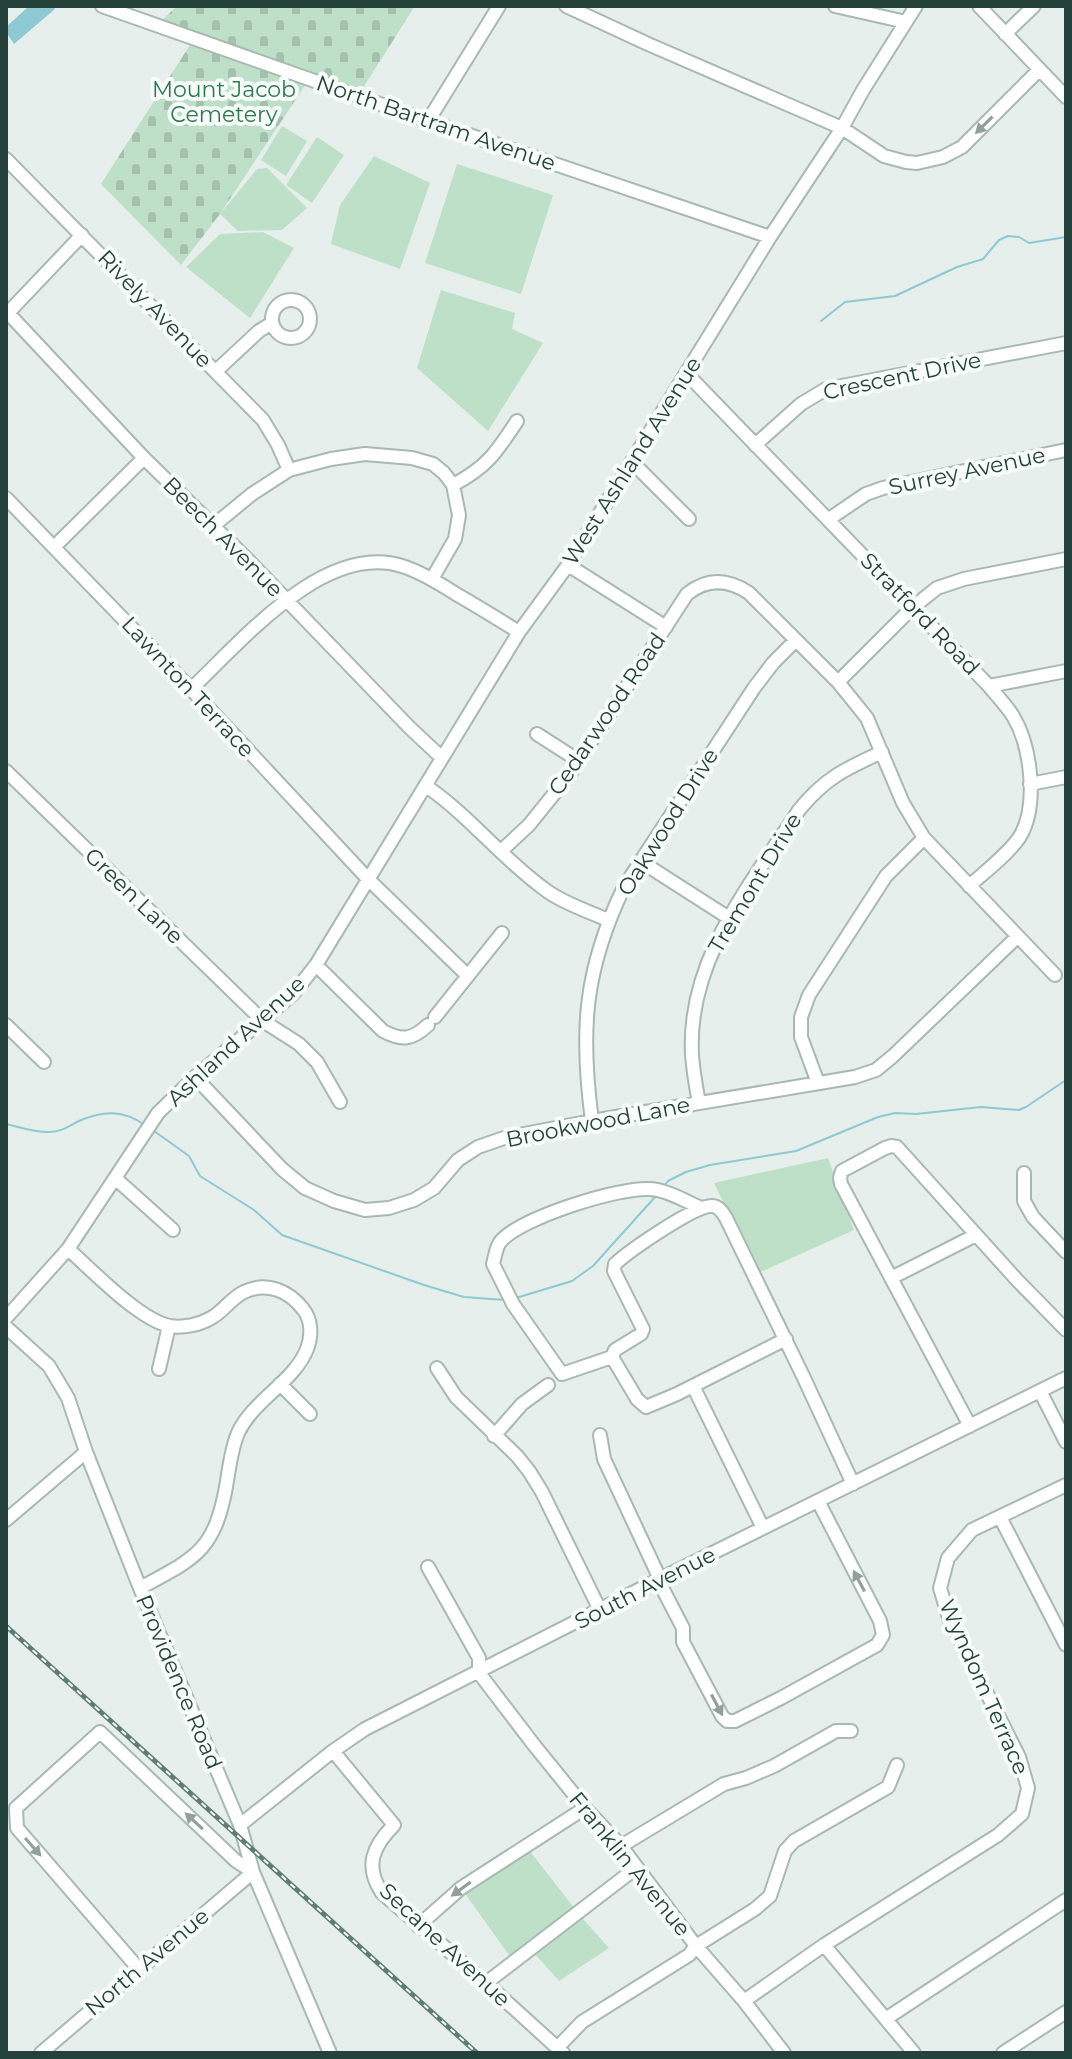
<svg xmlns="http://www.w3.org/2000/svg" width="1072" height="2059" font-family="Montserrat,sans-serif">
<defs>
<pattern id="cemetery-stones" width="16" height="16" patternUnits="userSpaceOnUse" patternTransform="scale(2)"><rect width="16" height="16" fill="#bfe0c8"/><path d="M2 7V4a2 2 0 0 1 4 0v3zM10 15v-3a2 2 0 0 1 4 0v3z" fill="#a4c1ad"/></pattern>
</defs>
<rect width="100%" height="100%" fill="#e6efeb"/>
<path fill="url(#cemetery-stones)" d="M177,6H415L361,91L306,84L220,214L181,265L101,184L197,34L161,21Z"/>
<path fill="#bfe0c8" d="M282,126L307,141L286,176L261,160Z
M317,137L344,155L312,203L286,185Z
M374,156L430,183L400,269L331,244L340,205Z
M457,164L553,195L521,294L425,263Z
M267,168L307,208L282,230L238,231L220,214L257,169Z
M263,232L294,248L250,318L186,267L220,234Z
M441,290L515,313L512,329L543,343L488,431L417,368Z
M828,1158L854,1230L758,1273L714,1183Z
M526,1846L578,1913L514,1962L461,1888Z
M583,1919L609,1948L559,1981L534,1953Z"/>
<path fill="#8ec9d4" d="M26,6H53L55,9L14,44L6,32V27L27,8Z"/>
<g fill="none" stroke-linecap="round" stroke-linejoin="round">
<path stroke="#8ec9d4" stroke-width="2" d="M821,321L845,302L895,296L957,267L983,259L999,240L1008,236L1019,237L1029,243L1066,237
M6,1124C20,1127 35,1133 50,1132C61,1132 69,1126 79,1121C104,1110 123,1110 145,1125
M154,1131L189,1156L200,1176L254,1210L282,1235L424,1285L464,1297L505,1300
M664,1186L668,1181L686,1172L710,1165L796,1151L878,1117L895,1113L916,1114L981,1107L1019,1110L1026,1107L1066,1080
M516,1298L572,1281L593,1266L655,1197"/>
<defs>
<path id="minor" d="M102,6L428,121L770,237
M566,6L648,44L842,128L884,156L906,162L917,163L943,157L962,147L1039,70
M835,6L906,22
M979,6L1066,97
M1005,34L1034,6
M428,121L499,6
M6,159L263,420L278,445L289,470
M272 319a19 19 0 1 1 38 0a19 19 0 1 1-38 0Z
M8,313L144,458L247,559L410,728L442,758
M6,315L82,235
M216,371L259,331L272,323
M687,374L989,686C997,696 1006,705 1013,716C1031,746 1039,807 1019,838C1006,856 986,871 969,886
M755,445L801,404L826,389L1066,343
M632,462L689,519
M453,485C487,467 496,453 517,421
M6,498L191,689L368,879L467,975
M829,519L866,494L883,488L1066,450
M213,526L252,494L289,470L331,459L365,454L412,458L433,464L444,473L453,485L459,515L455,539L432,579
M54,547L144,458
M568,565L666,627
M838,682L912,608L937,588L964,579L1066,559
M989,686L1066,671
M191,689C242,641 324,542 402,566C421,572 439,583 456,594C477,606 498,619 519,632
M537,734L579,761
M6,771L263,1021L299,1044L317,1062L340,1102
M1030,784L1066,777
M426,786C470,816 503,860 547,891C565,904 588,911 608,920
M501,851L529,825L570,774L687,594C707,578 728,579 749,593L838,682L867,718L903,803L924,838L1055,975
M640,861L729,918
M316,965L383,1031C402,1041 412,1040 428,1025
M435,1017L502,933
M6,1025L44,1062
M195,1077L282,1169L305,1188L334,1201L365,1210L389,1208L414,1200L434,1188L458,1160L478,1147L504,1138L592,1121L855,1077L876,1070L893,1056L1017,937
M818,1083L801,1037V1017L809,995L886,876L924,838
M699,1103C696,1087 693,1070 692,1054C687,960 751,884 799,810C825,778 845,769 882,752
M592,1121C580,1031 584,970 624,887L754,688L773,663L796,640
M1024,1173V1201L1033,1217L1066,1252
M115,1178L173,1230
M68,1249C92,1270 139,1320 170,1326C183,1328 199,1325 211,1318C223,1312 231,1298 244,1292C267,1281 289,1291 303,1309C312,1320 312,1336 307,1349C294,1382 253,1400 238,1433C231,1449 229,1470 226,1487C214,1552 195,1558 140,1588
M891,1278L976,1235
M6,1318L68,1249L158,1113L195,1077L293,994L316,965L519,632L568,565L770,237L842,128L863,90L916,6
M6,1327L49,1366L68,1398L86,1452L140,1588L240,1825L253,1872L330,2053
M612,1357L615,1350L641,1334L643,1329L614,1271L615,1264C629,1251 695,1205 712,1206C719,1206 723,1213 726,1218L804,1378L853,1484
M612,1357L562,1374L513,1304L493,1264C495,1257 496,1246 501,1241C521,1218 618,1187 650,1189C667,1190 685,1201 701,1208
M612,1357L637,1399L646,1407L677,1394L786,1339
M437,1368L456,1397L517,1456L529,1471L542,1492L600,1610
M159,1369L169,1326
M280,1384L310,1414
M693,1386L763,1528
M1040,1391L1066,1442
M970,1426L841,1184L840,1178L842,1171L885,1148L891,1146L897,1147L1017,1280L1066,1330
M600,1435L604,1459L660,1579
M494,1436L522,1404L548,1385
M1000,1517L1066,1645
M6,1520L86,1452
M428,1567L479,1658V1673
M658,1580L683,1628V1642L722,1716L727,1721H735L781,1698L877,1645L883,1635L880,1621L818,1501
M479,1673L534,1745L585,1808L621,1846L696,1946L744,2001L784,2053
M333,1751L394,1825C373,1846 364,1866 382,1893L486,1983L563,2053
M240,1825L333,1751L365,1729L660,1579L1066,1378
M621,1846L724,1784L746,1778L774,1766L836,1731H851
M418,1926L461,1888L585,1808
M824,1945L914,2053
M486,1983L636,1868
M744,2001L824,1945L998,1835L1022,1814L1028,1788L1019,1757L949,1618L940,1588L948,1558L972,1530L1066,1485
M887,2018L1066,1900
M557,2048L582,2022L689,1955L696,1946L755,1909L770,1896L785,1851L794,1841L888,1787L897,1765
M41,2053L253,1872L236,1861L100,1732L16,1808L17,1828L138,1968
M1003,2053L1066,2012"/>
</defs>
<use href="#minor" stroke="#a8b8b2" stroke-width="16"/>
<use href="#minor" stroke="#fff" stroke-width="12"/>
<defs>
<path id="rail" d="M6,1626L477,2053"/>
</defs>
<use href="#rail" stroke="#5f7d75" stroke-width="5"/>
<use href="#rail" stroke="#f7fbf9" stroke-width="2" stroke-dasharray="6" stroke-linecap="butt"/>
</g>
<defs><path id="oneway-solid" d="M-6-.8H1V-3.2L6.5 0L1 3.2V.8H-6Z" transform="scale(2)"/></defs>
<g fill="#92a09c">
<use href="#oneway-solid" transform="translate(984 125) rotate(135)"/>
<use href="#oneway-solid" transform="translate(859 1581) rotate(-118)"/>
<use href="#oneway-solid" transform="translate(717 1705) rotate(62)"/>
<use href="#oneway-solid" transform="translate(194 1821) rotate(-137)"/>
<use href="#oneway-solid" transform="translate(33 1847) rotate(49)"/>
<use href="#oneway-solid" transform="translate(461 1889) rotate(144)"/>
</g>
<g text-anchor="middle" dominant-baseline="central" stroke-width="8" stroke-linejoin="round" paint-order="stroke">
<g font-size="22" fill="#2d7a4b" stroke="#f7fbf9">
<text x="224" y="89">Mount Jacob<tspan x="224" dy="25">Cemetery</tspan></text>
</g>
<g font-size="22" fill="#24423a" stroke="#f7fbf9">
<text transform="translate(436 123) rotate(19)">North Bartram Avenue</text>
<text transform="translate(155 309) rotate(46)">Rively Avenue</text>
<text transform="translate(902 376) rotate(-12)">Crescent Drive</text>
<text transform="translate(632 461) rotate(-58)">West Ashland Avenue</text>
<text transform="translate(967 471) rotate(-12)">Surrey Avenue</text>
<text transform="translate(223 537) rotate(45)">Beech Avenue</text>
<text transform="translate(920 614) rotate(46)">Stratford Road</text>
<text transform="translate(188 687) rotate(47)">Lawnton Terrace</text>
<text transform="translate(607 714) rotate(-56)">Cedarwood Road</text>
<text transform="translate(668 822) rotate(-58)">Oakwood Drive</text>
<text transform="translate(755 883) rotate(-59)">Tremont Drive</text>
<text transform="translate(134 896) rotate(44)">Green Lane</text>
<text transform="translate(236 1041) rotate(-43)">Ashland Avenue</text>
<text transform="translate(598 1122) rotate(-11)">Brookwood Lane</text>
<text transform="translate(645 1588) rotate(-27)">South Avenue</text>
<text transform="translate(179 1682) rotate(67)">Providence Road</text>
<text transform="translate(984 1687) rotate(66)">Wyndom Terrace</text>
<text transform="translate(630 1864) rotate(51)">Franklin Avenue</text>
<text transform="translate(445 1945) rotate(43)">Secane Avenue</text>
<text transform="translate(147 1962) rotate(-40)">North Avenue</text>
</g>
</g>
<rect width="1072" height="2059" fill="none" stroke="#24423a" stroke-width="16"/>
</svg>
